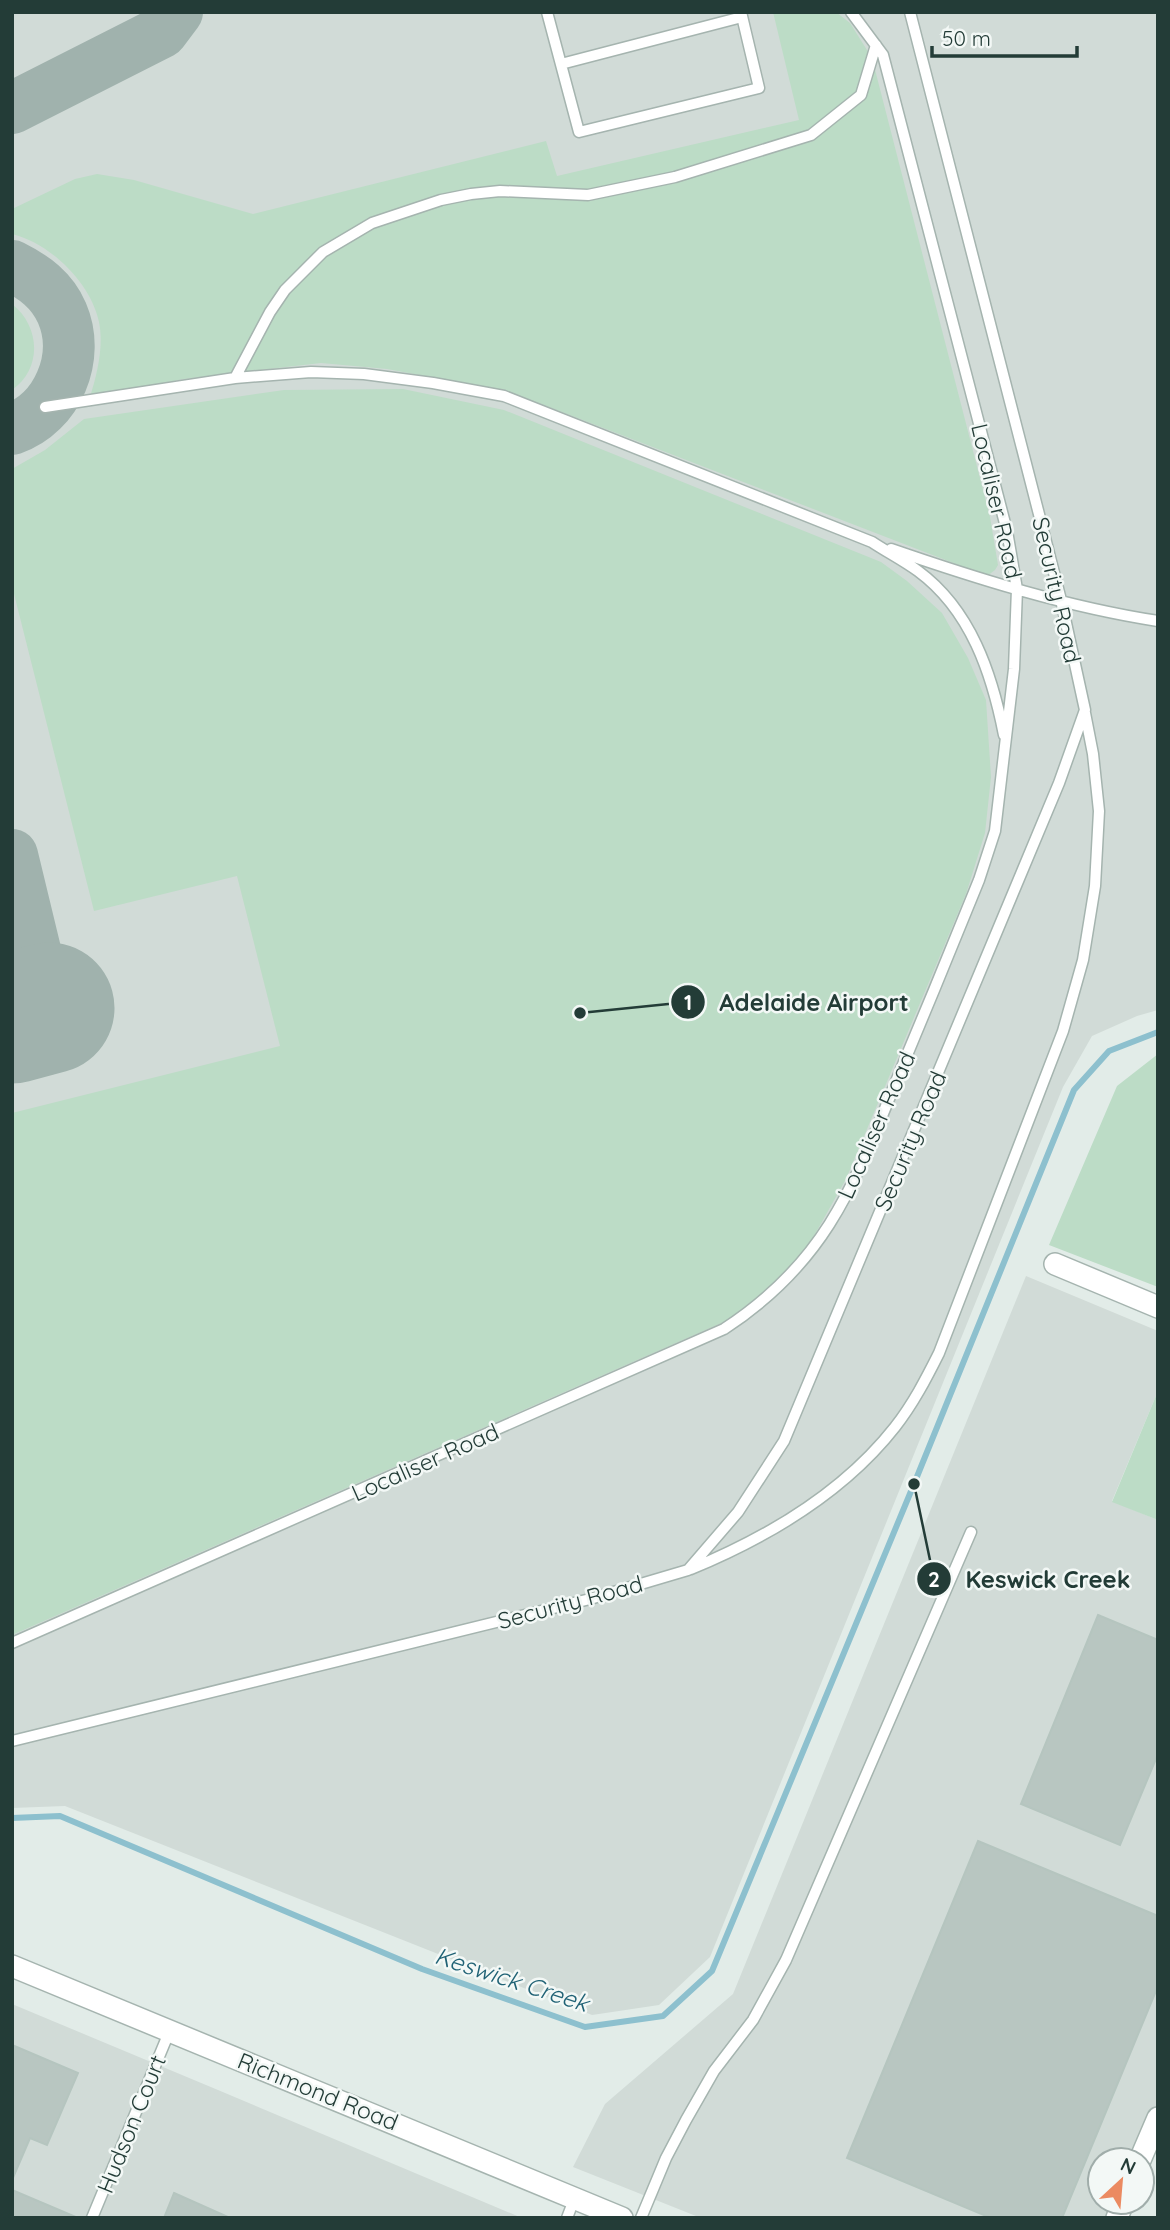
<svg xmlns="http://www.w3.org/2000/svg" width="1170" height="2230" font-family="Quicksand,sans-serif">
<rect width="100%" height="100%" fill="#e2ece8"/>
<path fill="#d1dbd7" d="M12,12H1158V1010L1137,1016L1092,1036L1063,1087L710,1957L659,2005L592,2015L65,1806L12,1808Z
M1026,1276L1158,1331V1391L1112,1501L1158,1520V2102L1133,2160H1100V2202H1115L1109,2218H701L573,2167L605,2104L733,1994Z
M12,2004L218,2090L522,2218H12Z"/>
<path fill="#bcdcc6" d="M773,12H836L850,23L872,58L990,517L998,565L995,570L987,576L510,392L387,369L321,363L184,379L90,397C97,374 104,347 99,322C91,283 50,243 12,234V209L75,179L97,174L134,180L253,214L546,141L557,176L799,120Z
M12,304C40,326 43,368 12,390Z
M403,389L504,410L881,562L907,581L942,613L968,658L986,700L991,777L985,833L966,894L846,1179L810,1243L776,1283L726,1321L12,1635V1113L280,1046L237,876L94,911L12,586V469L45,450L84,419L284,390Z
M1158,1054V1287L1049,1245L1117,1086Z
M1158,1391V1520L1112,1502Z"/>
<g fill="none" stroke-linecap="round" stroke-linejoin="round">
<path stroke="#8dc0ce" stroke-width="6" d="M12,1818L60,1816L422,1969L585,2027L663,2016L712,1971L914,1484L1074,1090L1109,1051L1158,1032"/>
<path stroke="#a0b2ad" stroke-width="52" d="M12,108L162,32L177,12
M12,266C34,277 52,290 62,313C81,357 58,413 12,429
M12,855L49,1008"/>
<path stroke="#a0b2ad" stroke-width="131" d="M12,1018L49,1008"/>
</g>
<path fill="#b8c6c1" stroke="#b5c5bf" stroke-width="2" d="M1098,1615L1158,1640V1754L1120,1845L1021,1804Z
M978,1841L1158,1916V1986L1062,2218H991L847,2158Z
M12,2045L78,2073L47,2145L30,2138L12,2180Z
M12,2190L78,2218H12Z
M174,2193L230,2218H164Z"/>
<g fill="none" stroke-linecap="round" stroke-linejoin="round">
<defs>
<path id="lane" d="M547,12L579,132L759,88L741,12
M561,64L742,17
M235,378L270,312L285,290L323,252L372,223L441,200L471,194L500,191L588,195L675,177L811,135L861,95L876,45
M45,407L235,378L311,372L364,374L433,383L504,396L872,542C887,552 903,560 918,571C971,610 992,674 1004,735
M891,549C978,579 1067,607 1158,621
M691,1569C766,1538 844,1492 895,1427C913,1404 926,1379 939,1353L1063,1031L1083,960L1095,886L1099,811L1093,754L1085,713
M12,1643L724,1329C830,1260 856,1179 902,1067C928,1005 954,942 979,880L995,831L1014,669L1017,589L1007,531L883,55L851,12
M12,1741L590,1599L688,1570L738,1512L784,1441L1059,783L1085,710L1061,600L910,12
M92,2218L170,2030
M567,2218L575,2197
M641,2218L666,2158L686,2120L714,2071L753,2020L786,1960L971,1532"/>
<path id="street" d="M1055,1264L1158,1307
M12,1966L622,2218
M1140,2160L1158,2118
M1117,2218L1123,2202"/>
</defs>
<use href="#lane" stroke="#a5b4af" stroke-width="13"/>
<use href="#street" stroke="#a5b4af" stroke-width="24"/>
<use href="#lane" stroke="#fff" stroke-width="10"/>
<use href="#street" stroke="#fff" stroke-width="21"/>
</g>
<g text-anchor="middle" dominant-baseline="central" stroke-width="5" stroke-linejoin="round" paint-order="stroke">
<g font-size="23" fill="#233c37" stroke="#f3f8f6">
<text transform="translate(997 501) rotate(77)">Localiser Road</text>
<text transform="translate(1057 590) rotate(77)">Security Road</text>
<text transform="translate(876 1125) rotate(-66)">Localiser Road</text>
<text transform="translate(910 1141) rotate(-67)">Security Road</text>
<text transform="translate(425 1462) rotate(-24)">Localiser Road</text>
<text transform="translate(570 1602) rotate(-15)">Security Road</text>
<text transform="translate(318 2091) rotate(22)">Richmond Road</text>
<text transform="translate(131 2124) rotate(-68)">Hudson Court</text>
</g>
<g font-size="24" font-style="italic" fill="#206275" stroke="#f3f8f6">
<text transform="translate(512 1979) rotate(18)">Keswick Creek</text>
</g>
</g>
<path fill="none" stroke="#233c37" stroke-width="2.5" d="M580 1013L688 1002M914 1484L934 1579"/>
<g fill="#233c37" stroke="#f3f8f6" stroke-width="2.5">
<circle cx="580" cy="1013" r="7"/>
<circle cx="914" cy="1484" r="7"/>
<circle cx="688" cy="1002" r="18"/>
<circle cx="934" cy="1579" r="18"/>
</g>
<g font-size="21" text-anchor="middle" font-weight="bold" fill="#fff">
<text x="688" y="1010">1</text>
<text x="934" y="1587">2</text>
</g>
<g font-size="24" text-anchor="middle" font-weight="bold" fill="#233c37" stroke="#f3f8f6" stroke-width="5" stroke-linejoin="round" paint-order="stroke">
<text x="814" y="1011">Adelaide Airport</text>
<text x="1048" y="1588">Keswick Creek</text>
</g>
<rect width="1170" height="2230" fill="none" stroke="#233c37" stroke-width="28"/>
<g transform="translate(1121 2181) rotate(26)"><circle r="33" fill="#f3f8f6" stroke="#a0adaa" stroke-width="2"/>
<path d="M0-5L12 26L0 18L-12 26Z" fill="#eb8a61"/>
<text y="-10" font-size="19" font-weight="bold" text-anchor="middle" fill="#233c37">N</text>
</g>
<path d="M932 46v10h145v-10" fill="none" stroke="#233c37" stroke-width="3.5"/>
<text x="942" y="46" font-size="21" fill="#233c37" stroke="#f3f8f6" stroke-width="5" paint-order="stroke">50 m</text>
</svg>
